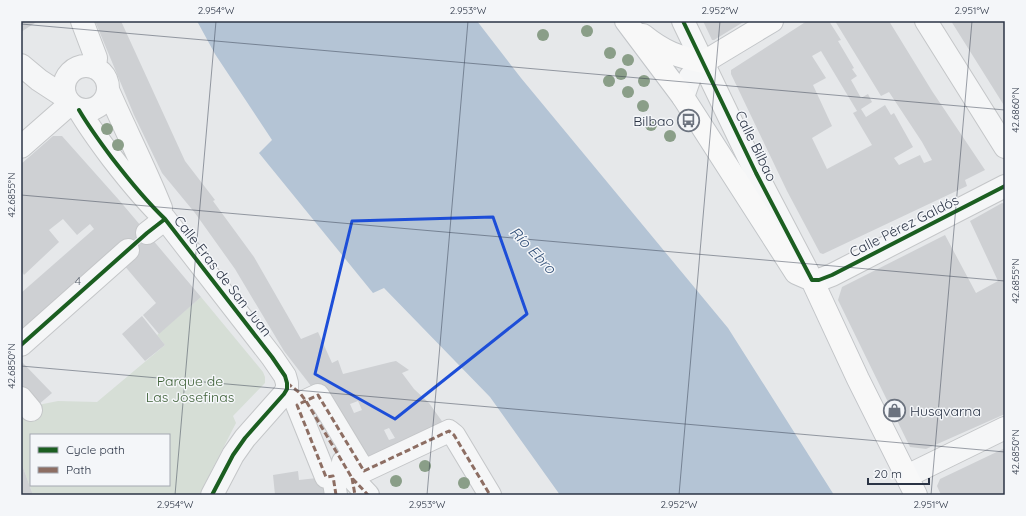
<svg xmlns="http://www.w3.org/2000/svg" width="1026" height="516" font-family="Quicksand,sans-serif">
<rect width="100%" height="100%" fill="#e6e8ea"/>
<path fill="#d6ded6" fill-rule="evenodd" d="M201,297L263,372L265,377V383L233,416L236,423L199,495H33L21,462V412L38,405L58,401L97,402L165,345L157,335ZM31,435H169V485H31Z"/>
<path fill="#b4c4d5" d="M197,21H477L521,78L728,328L834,495H560L490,397L384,288L373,293L259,153L272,140L215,54Z"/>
<path fill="#ced0d3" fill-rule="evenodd" d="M21,21H38L21,32Z
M95,21H121L185,161L215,200L213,201L254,257L301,339L318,332L332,363L338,360L343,374L391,362L396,361L409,370L402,373L414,389L429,403L449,431L364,471L318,395L284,351L235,269L195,213L162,173L134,115ZM358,401L362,410L354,413L350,404ZM389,428L395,438L389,440L384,430Z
M703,21H745L714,40H712Z
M807,21H829L841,40L838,41L854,68L852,69L857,76L851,80L861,98L868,94L872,102L861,109L866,117L885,105L891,115L894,113L913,147L894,158L899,165L920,155L924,163L932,160L922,142L889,92L881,96L835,21H889L932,91L985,170L965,180L967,186L823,254L820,253L787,191L731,74V70ZM821,51L857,111L853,113L872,145L827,169L812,138L832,126L813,85L826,78L812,56Z
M951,21H1003L1005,24V107Z
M53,136H62L119,200L201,297L159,334L143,315L156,303L123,264L21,330V293L94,229L90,224L77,235L63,219L49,230L59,242L24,275L21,270V164Z
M1002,203L1005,204V414L926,449L910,447L838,300L842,287L945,235L976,293L998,281L970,221Z
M142,316L165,345L145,361L122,334Z
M21,361L52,393L38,405L21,386Z
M1005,448V495H941L937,486L940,479Z
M21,462L33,495H21Z
M298,471L299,480L326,477L336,495H275L273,475Z"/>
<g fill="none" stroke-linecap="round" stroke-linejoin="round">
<defs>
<path id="minor" d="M82,21L96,58L95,68
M683,21L756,173L812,280H819L832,275L1005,186
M926,21L1005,147
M21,65L39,80L65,97
M64 88a22 22 0 1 1 44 0a22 22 0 1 1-44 0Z
M108,90C125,129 145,168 161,208
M683,97L690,77L704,62
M79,110C89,127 100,142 112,158C129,180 145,200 165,219L272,357L285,376L287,383V389L284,394L245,438L233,455L212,495
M21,147L70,104
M147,233L165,219
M21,345L128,250
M21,398L31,410
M343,462L352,478L368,495
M907,476L1005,428
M336,495L333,476L326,477L297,405L318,395L364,471L449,431L454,435L490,495"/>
<path id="major" d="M626,21L683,97L796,273L812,280L858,379L916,495
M643,35C664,52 678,57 704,62L772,21"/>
</defs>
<use href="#minor" stroke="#c4c6c8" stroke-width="24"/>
<use href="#major" stroke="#c2c5c8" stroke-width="24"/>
<use href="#minor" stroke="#f5f6f7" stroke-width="22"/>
<use href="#major" stroke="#f8f8f8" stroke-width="22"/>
<path stroke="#8d6e63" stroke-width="3" stroke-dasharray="6 3" stroke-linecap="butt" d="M287,383L300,393L306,401L352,478L368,495
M352,478L355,495
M336,495L333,476L326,477L297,405L318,395L364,471L449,431L454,435L490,495"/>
<defs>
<path id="cycleway" d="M683,21L756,173L812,280H819L832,275L1005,186
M79,110C89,127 100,142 112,158C129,180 145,200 165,219L272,357L285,376L287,383V389L284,394L245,438L233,455L212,495
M21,345L147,233L165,219"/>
</defs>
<use href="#cycleway" stroke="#f4f6f9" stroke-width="6"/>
<use href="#cycleway" stroke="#1b5e20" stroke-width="4"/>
</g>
<g fill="#8a9e88">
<circle cx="587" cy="31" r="6"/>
<circle cx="543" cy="35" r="6"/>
<circle cx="610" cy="53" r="6"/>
<circle cx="628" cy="60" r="6"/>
<circle cx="621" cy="74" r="6"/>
<circle cx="609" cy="81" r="6"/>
<circle cx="644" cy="81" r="6"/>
<circle cx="628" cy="92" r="6"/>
<circle cx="643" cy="106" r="6"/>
<circle cx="651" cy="125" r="6"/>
<circle cx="107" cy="129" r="6"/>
<circle cx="670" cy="136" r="6"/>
<circle cx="118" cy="145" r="6"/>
<circle cx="425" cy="466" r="6"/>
<circle cx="396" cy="481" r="6"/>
<circle cx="464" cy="483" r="6"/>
</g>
<path fill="none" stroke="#1d4ed8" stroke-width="3" stroke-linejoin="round" d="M493,217L527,314L395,419L315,374L352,221Z"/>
<path fill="none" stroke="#2b3445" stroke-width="1" stroke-opacity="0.45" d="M21,24L1005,110M21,195L1005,281M21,366L1005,452M175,495L216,21M427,495L468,21M679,495L720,21M931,495L972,21"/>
<defs>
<symbol id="bus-ring" viewBox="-11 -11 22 22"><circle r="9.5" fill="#f4f6f9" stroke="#6c737f" stroke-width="1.5"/><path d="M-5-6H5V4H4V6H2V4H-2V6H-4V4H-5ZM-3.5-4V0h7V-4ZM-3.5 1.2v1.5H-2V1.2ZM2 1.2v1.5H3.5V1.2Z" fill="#6c737f"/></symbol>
<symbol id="shop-ring" viewBox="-11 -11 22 22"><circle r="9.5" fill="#f4f6f9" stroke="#6c737f" stroke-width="1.5"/><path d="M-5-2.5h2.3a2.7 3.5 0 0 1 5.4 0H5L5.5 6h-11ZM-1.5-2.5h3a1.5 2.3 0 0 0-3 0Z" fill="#6c737f"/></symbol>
</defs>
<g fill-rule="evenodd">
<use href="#bus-ring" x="676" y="108" width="25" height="25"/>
<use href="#shop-ring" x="882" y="398" width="25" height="25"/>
</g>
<g text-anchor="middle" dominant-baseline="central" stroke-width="3" stroke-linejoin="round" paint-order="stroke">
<g font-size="12" fill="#545c69">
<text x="78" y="280">4</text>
</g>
<g font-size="14" fill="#2b3445" stroke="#f4f6f9" text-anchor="end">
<text x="674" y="121">Bilbao</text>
<text x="910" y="411" text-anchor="start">Husqvarna</text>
</g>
<g font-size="14" fill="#2b3445" stroke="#f4f6f9">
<text transform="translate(756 146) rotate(64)">Calle Bilbao</text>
<text transform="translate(904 226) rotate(-27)">Calle Pérez Galdós</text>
<text transform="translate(223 276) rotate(52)">Calle Eras de San Juan</text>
</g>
<g font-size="14" fill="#3f6138" stroke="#f4f6f9">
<text x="190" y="381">Parque de<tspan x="190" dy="16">Las Josefinas</tspan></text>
</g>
<g font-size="15" font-style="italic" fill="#34527a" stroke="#f4f6f9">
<text transform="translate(533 250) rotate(46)">Río Ebro</text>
</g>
</g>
<rect width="1026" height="516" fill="none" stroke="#f4f6f9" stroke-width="44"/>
<rect x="30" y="434" width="140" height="52" fill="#f4f6f9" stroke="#a4a8b1"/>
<rect x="38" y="447" width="20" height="6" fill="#1b5e20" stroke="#a4a8b1"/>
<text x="66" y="454" font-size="12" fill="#2b3445">Cycle path</text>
<rect x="38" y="467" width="20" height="6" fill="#8d6e63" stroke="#a4a8b1"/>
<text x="66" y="474" font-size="12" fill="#2b3445">Path</text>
<path d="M868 478v6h61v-6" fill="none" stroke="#2b3445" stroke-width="2"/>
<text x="874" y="478" font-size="12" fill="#2b3445" stroke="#f4f6f9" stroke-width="3" paint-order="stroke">20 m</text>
<rect x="22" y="22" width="982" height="472" fill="none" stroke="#2b3445" stroke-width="1.5"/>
<g font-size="10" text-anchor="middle" fill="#2b3445">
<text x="216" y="14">2.954°W</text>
<text x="468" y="14">2.953°W</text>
<text x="720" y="14">2.952°W</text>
<text x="972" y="14">2.951°W</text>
<text transform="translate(1015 110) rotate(-90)" y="4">42.6860°N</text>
<text transform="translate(11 195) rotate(-90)" y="4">42.6855°N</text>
<text transform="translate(1015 281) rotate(-90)" y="4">42.6855°N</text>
<text transform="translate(11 366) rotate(-90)" y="4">42.6850°N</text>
<text transform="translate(1015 452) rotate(-90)" y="4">42.6850°N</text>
<text x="175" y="508">2.954°W</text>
<text x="427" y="508">2.953°W</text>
<text x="679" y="508">2.952°W</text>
<text x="931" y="508">2.951°W</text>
</g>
</svg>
